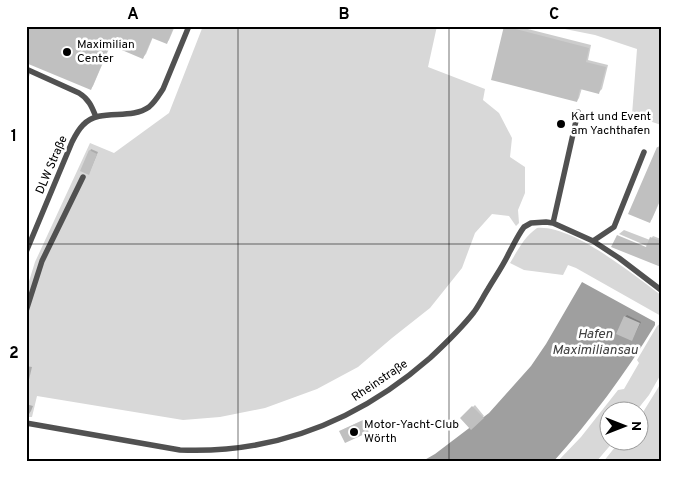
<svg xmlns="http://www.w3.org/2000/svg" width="687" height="488" font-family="Overpass,sans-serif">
<rect width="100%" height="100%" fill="#fff"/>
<path fill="#d8d8d8" d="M203,26H437L428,67L485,89L483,100L499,113L512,138L510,157L525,167V193L518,210L519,223L516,226L509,216L492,214L475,233L462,268L430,308L392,338L358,367L317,389L265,408L220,417L183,420L37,396L32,417H26V291L35,262L90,143L114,153L169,113Z
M550,26H661V125L632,115L637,49L595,35Z
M537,228C573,225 632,274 661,295V316L576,268L568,265L563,275L524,270L510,263C518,250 524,237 537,228Z
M661,323V374L649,395L637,410H610V440L614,441L596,462H557L581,437L618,390L624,389L639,363L637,360L657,326Z
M661,383V462H603L620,441L640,440V417Z"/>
<path fill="#9f9f9f" d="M582,282L655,322V325C625,374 591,420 553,462H421L435,454L489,413L531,366L546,344Z"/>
<path fill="#0003" d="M29,26H175L169,40L166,43L153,37L146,54L143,57L111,44L93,86L90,89Z
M506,26H516L591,45L588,60L608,65L602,89L599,92L582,88L579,98L577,101L505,27Z
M26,72L30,74L26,84Z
M661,144V199L652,219L649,222L658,147Z
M91,149L98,152L90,171V151Z
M624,230L650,240L653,236L661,239V266L647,249V246L619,234Z
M627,315L641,322L633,338L625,317Z
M26,366L32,367L26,392Z
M26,404L33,406L31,411L29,414H26Z
M475,405L484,416L471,428L461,418Z
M367,418L371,428L368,431H341L344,429Z"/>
<path fill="#c0c0c0" d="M27,26H174L167,44L152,38L143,59L110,45L91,90L26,63V29Z
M504,26L589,48L586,62L606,67L599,94L580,89L577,102L491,80Z
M657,147L661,148V197L650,223L628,214Z
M89,150L97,154L89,175L80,171Z
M617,235L646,247L650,237L661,241V267L611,247Z
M624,316L640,323L632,341L616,334Z
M472,406L484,418L471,430L460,418Z
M364,420L369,432L345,443L339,431Z"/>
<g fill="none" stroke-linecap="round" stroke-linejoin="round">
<path stroke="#515151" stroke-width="5.5" d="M26,69L79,93C89,99 92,107 96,117
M553,223L578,112
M593,241L614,227L644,152
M26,252L72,142C75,136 78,130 83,125C100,107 129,121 149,107C155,102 159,95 163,89L189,26
M26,311L42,261L83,177
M26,423L180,450C275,454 359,420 430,358C445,344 461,329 474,312C479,305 483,297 488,289C495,277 503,266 509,253C514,244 518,235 524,227L531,223L546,222L553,223L593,241L619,258L661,290"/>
</g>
<path fill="none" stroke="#000" stroke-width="1" stroke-opacity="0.55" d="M238,26V462M449,26V462M26,244H661"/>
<g fill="#000" stroke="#fff" stroke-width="2">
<circle cx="67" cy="52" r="5"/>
<circle cx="561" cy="124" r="5"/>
<circle cx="354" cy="432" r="5"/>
</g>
<g text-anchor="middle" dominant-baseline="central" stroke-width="5" stroke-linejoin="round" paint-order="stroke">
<g font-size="12" fill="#000" stroke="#fff" text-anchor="start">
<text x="77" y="45">Maximilian<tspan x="77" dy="14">Center</tspan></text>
<text x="571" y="117">Kart und Event<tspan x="571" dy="14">am Yachthafen</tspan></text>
<text x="364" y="425">Motor-Yacht-Club<tspan x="364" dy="14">Wörth</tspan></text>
</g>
<g font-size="12" fill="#000" stroke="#fff">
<text transform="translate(52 165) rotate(-67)">DLW Straße</text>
<text transform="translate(380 381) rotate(-34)">Rheinstraße</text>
</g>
<g font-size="14" font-style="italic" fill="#404040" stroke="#fff">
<text x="595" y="334">Hafen<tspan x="595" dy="16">Maximiliansau</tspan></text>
</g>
</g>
<rect width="687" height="488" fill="none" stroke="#ffffff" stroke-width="55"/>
<g transform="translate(624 426) rotate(90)"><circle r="24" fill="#ffffff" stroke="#999999"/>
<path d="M0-4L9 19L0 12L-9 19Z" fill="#000000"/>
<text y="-8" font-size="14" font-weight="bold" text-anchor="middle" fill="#000000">N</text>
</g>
<rect x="28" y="28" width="632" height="432" fill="none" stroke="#000" stroke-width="2"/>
<g font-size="16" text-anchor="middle" font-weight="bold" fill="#000">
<text x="133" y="19">A</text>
<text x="344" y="19">B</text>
<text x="554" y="19">C</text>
<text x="14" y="141">1</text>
<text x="14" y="358">2</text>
</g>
</svg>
